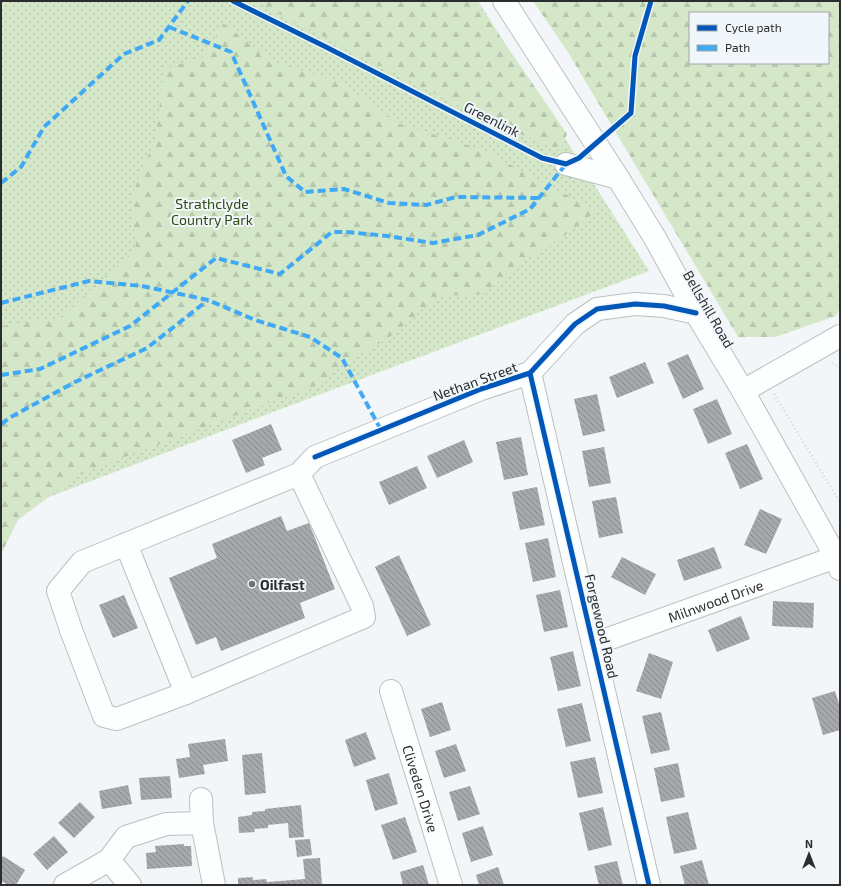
<svg xmlns="http://www.w3.org/2000/svg" width="841" height="886" font-family="'Exo 2',sans-serif">
<defs>
<pattern id="grass-dots" width="8" height="8" patternUnits="userSpaceOnUse"><rect width="8" height="8" fill="#d4e8c9"/><path d="M2 2h.1M6 6h.1" fill="none" stroke="#b6c7ad" stroke-width="1.8" stroke-linecap="round"/></pattern>
<pattern id="forest-firs" width="22" height="20" patternUnits="userSpaceOnUse"><rect width="22" height="20" fill="#d4e8c9"/><path d="M5 1l3.5 6h-7zM16 11l3.5 6h-7z" fill="#b6c7ad"/></pattern>
<pattern id="building-back-hatch" width="6" height="6" patternUnits="userSpaceOnUse"><rect width="6" height="6" fill="#a7a8ab"/><path d="M-1 5l2 2M0 0l6 6M5-1l2 2" fill="none" stroke="#88898c"/></pattern>
</defs>
<rect width="100%" height="100%" fill="#f3f6f9"/>
<path fill="url(#grass-dots)" d="M1,1H478L649,271L305,400L41,500L1,523Z"/>
<path fill="url(#forest-firs)" fill-rule="evenodd" d="M254,1H476L567,134L561,151L482,118Z
M533,1H840V308L836,316L775,337H738L569,54ZM690,13H828V63H690Z
M223,23L275,63L340,82L402,125L481,149L597,211L553,244L518,264L485,294L438,296L391,336L337,369L327,381L79,474L18,520L1,554V326L60,318L136,249L131,197L156,137L164,68L203,58Z"/>
<path fill="url(#building-back-hatch)" d="M688,354L704,389L683,399L667,363Z
M645,362L654,383L617,398L609,377Z
M597,394L605,431L583,436L574,399Z
M717,399L732,434L708,444L693,409Z
M271,424L282,450L262,458L265,465L246,473L232,440Z
M521,437L528,475L504,480L496,442Z
M464,440L473,462L437,478L427,456Z
M747,444L763,479L740,489L725,453Z
M604,447L611,483L589,487L582,451Z
M417,466L427,488L389,505L379,482Z
M537,487L545,525L520,530L512,492Z
M616,497L623,533L599,538L592,501Z
M760,509L782,519L766,554L744,545Z
M281,516L287,531L309,523L335,589L300,603L305,618L221,651L216,637L196,645L169,578L217,558L212,544Z
M548,538L556,577L533,582L525,543Z
M714,547L722,568L684,581L677,560Z
M399,555L431,625L407,636L375,567Z
M622,557L656,574L645,595L611,577Z
M560,590L568,627L544,632L536,595Z
M124,595L138,628L113,638L99,605Z
M773,601L814,603L813,628L772,626Z
M741,616L750,639L717,652L708,630Z
M573,651L581,686L558,691L550,657Z
M649,653L673,662L661,699L636,691Z
M835,691L840,707V730L823,735L812,698Z
M442,702L451,730L430,737L421,709Z
M582,703L591,741L566,747L557,709Z
M661,712L670,750L651,754L642,716Z
M366,732L376,759L354,767L345,740Z
M225,739L228,761L203,765L205,774L179,778L176,759L190,757L188,744Z
M456,744L466,771L444,778L435,751Z
M262,753L266,793L245,795L242,755Z
M595,757L603,793L578,798L570,762Z
M678,763L685,797L661,802L654,768Z
M389,773L398,804L375,811L366,780Z
M170,776L172,798L141,800L139,778Z
M128,785L132,804L102,809L99,791Z
M470,786L480,814L458,821L449,792Z
M80,802L95,817L74,838L58,823Z
M301,805L304,837L289,838L288,823L268,825V828L254,829L255,832L239,833L238,817L252,815V812L265,811V809Z
M603,807L612,845L588,851L579,813Z
M688,812L697,849L674,854L666,817Z
M405,817L417,852L393,860L381,825Z
M483,826L493,855L471,862L462,833Z
M54,836L68,852L47,870L33,854Z
M310,839L312,855L297,857L295,840Z
M184,844V846H191L192,866L147,869L146,853L156,852L155,846Z
M3,856L25,870L16,885H8L1,881V860Z
M320,858L322,885H238V878L253,877V880L266,879L267,882L305,879L303,859Z
M702,860L709,885H685L680,866Z
M617,861L623,885H599L594,866Z
M423,865L429,885H403L400,872Z
M498,867L504,885H479L476,875Z"/>
<g fill="none" stroke-linecap="round" stroke-linejoin="round">
<defs>
<g id="minor">
<path d="M566,164L618,178"/>
<path d="M530,373L649,885"/>
<path d="M743,391L840,336"/>
<path d="M299,474L362,606L364,617L186,693L117,719L104,716L71,630L58,591L82,562L299,474L315,457L481,389L530,373L575,324L597,309L635,304L664,306L696,313"/>
<path d="M126,544L186,693"/>
<path id="s1" d="M594,644L836,557"/>
<path id="s2" d="M391,691L451,885"/>
<path d="M201,799L202,823"/>
<path d="M109,860L130,885"/>
<path d="M65,885L109,860L126,837L166,824L202,823L214,885"/>
</g>
<path id="major" d="M504,1L618,178L655,238L696,313L743,391L836,557L840,569"/>
</defs>
<use href="#minor" stroke="#bdbfc1" stroke-width="24"/>
<use href="#major" stroke="#bdbfc1" stroke-width="24"/>
<path stroke="#d5d6d7" stroke-width="2.5" stroke-dasharray="1 3" stroke-linecap="butt" d="M832,363L840,368
M774,394L840,502"/>
<use href="#minor" stroke="#fdfefe" stroke-width="22"/>
<use href="#major" stroke="#fdfefe" stroke-width="22"/>
<path stroke="#3fa9f5" stroke-width="4" stroke-dasharray="8 4" stroke-linecap="butt" d="M169,27L231,52L286,176L305,192L344,189L389,203L426,205L456,197L539,198
M1,183L21,167L44,127L124,54L159,40L188,1
M1,303L89,281L142,286L208,300L255,320L310,337L342,358L381,430
M1,375L40,369L130,326L216,258L280,274L332,232H347L387,236L433,243L478,235L530,209L566,164
M1,424L11,417L75,382L147,348L208,300"/>
<defs>
<path id="cycleway" d="M233,1L326,47L542,158L566,164L579,158L631,113L635,56L651,1
M530,373L649,885
M315,457L481,389L530,373L575,324L597,309L635,304L664,306L696,313"/>
</defs>
<use href="#cycleway" stroke="#f1f6fb" stroke-width="8"/>
<use href="#cycleway" stroke="#0057b8" stroke-width="5"/>
</g>
<circle fill="#717376" stroke="#f1f6fb" stroke-width="1.5" cx="252" cy="584" r="4"/>
<g text-anchor="middle" dominant-baseline="central" stroke-width="4" stroke-linejoin="round" paint-order="stroke">
<g font-size="14" fill="#2b2d2f" stroke="#f1f6fb">
<text transform="translate(492 119) rotate(27)">Greenlink</text>
<text transform="translate(709 309) rotate(60)">Bellshill Road</text>
<text transform="translate(475 381) rotate(-20)">Nethan Street</text>
<text stroke="none"><textPath href="#s1" startOffset="129">Milnwood Drive</textPath></text>
<text transform="translate(602 626) rotate(77)">Forgewood Road</text>
<text stroke="none"><textPath href="#s2" startOffset="102">Cliveden Drive</textPath></text>
</g>
<g font-size="14" fill="#2d4b0c" stroke="#f1f6fb">
<text x="212" y="203">Strathclyde<tspan x="212" dy="16">Country Park</tspan></text>
</g>
<g font-size="14" font-weight="bold" fill="#2b2d2f" stroke="#f1f6fb" text-anchor="start">
<text x="260" y="584">Oilfast</text>
</g>
</g>
<rect width="841" height="886" fill="none" stroke="#2b2d2f" stroke-width="4"/>
<rect x="689" y="12" width="140" height="52" fill="#f1f6fb" stroke="#a2a6a9"/>
<rect x="697" y="25" width="20" height="6" fill="#0057b8" stroke="#a2a6a9"/>
<text x="725" y="32" font-size="12" fill="#2b2d2f">Cycle path</text>
<rect x="697" y="45" width="20" height="6" fill="#3fa9f5" stroke="#a2a6a9"/>
<text x="725" y="52" font-size="12" fill="#2b2d2f">Path</text>
<g transform="translate(809 854)" stroke="#f1f6fb" stroke-width="3" paint-order="stroke">
<path d="M0-3L7 15L0 10L-7 15Z" fill="#2b2d2f"/>
<text y="-6" font-size="11" font-weight="bold" text-anchor="middle" fill="#2b2d2f">N</text>
</g>
</svg>
